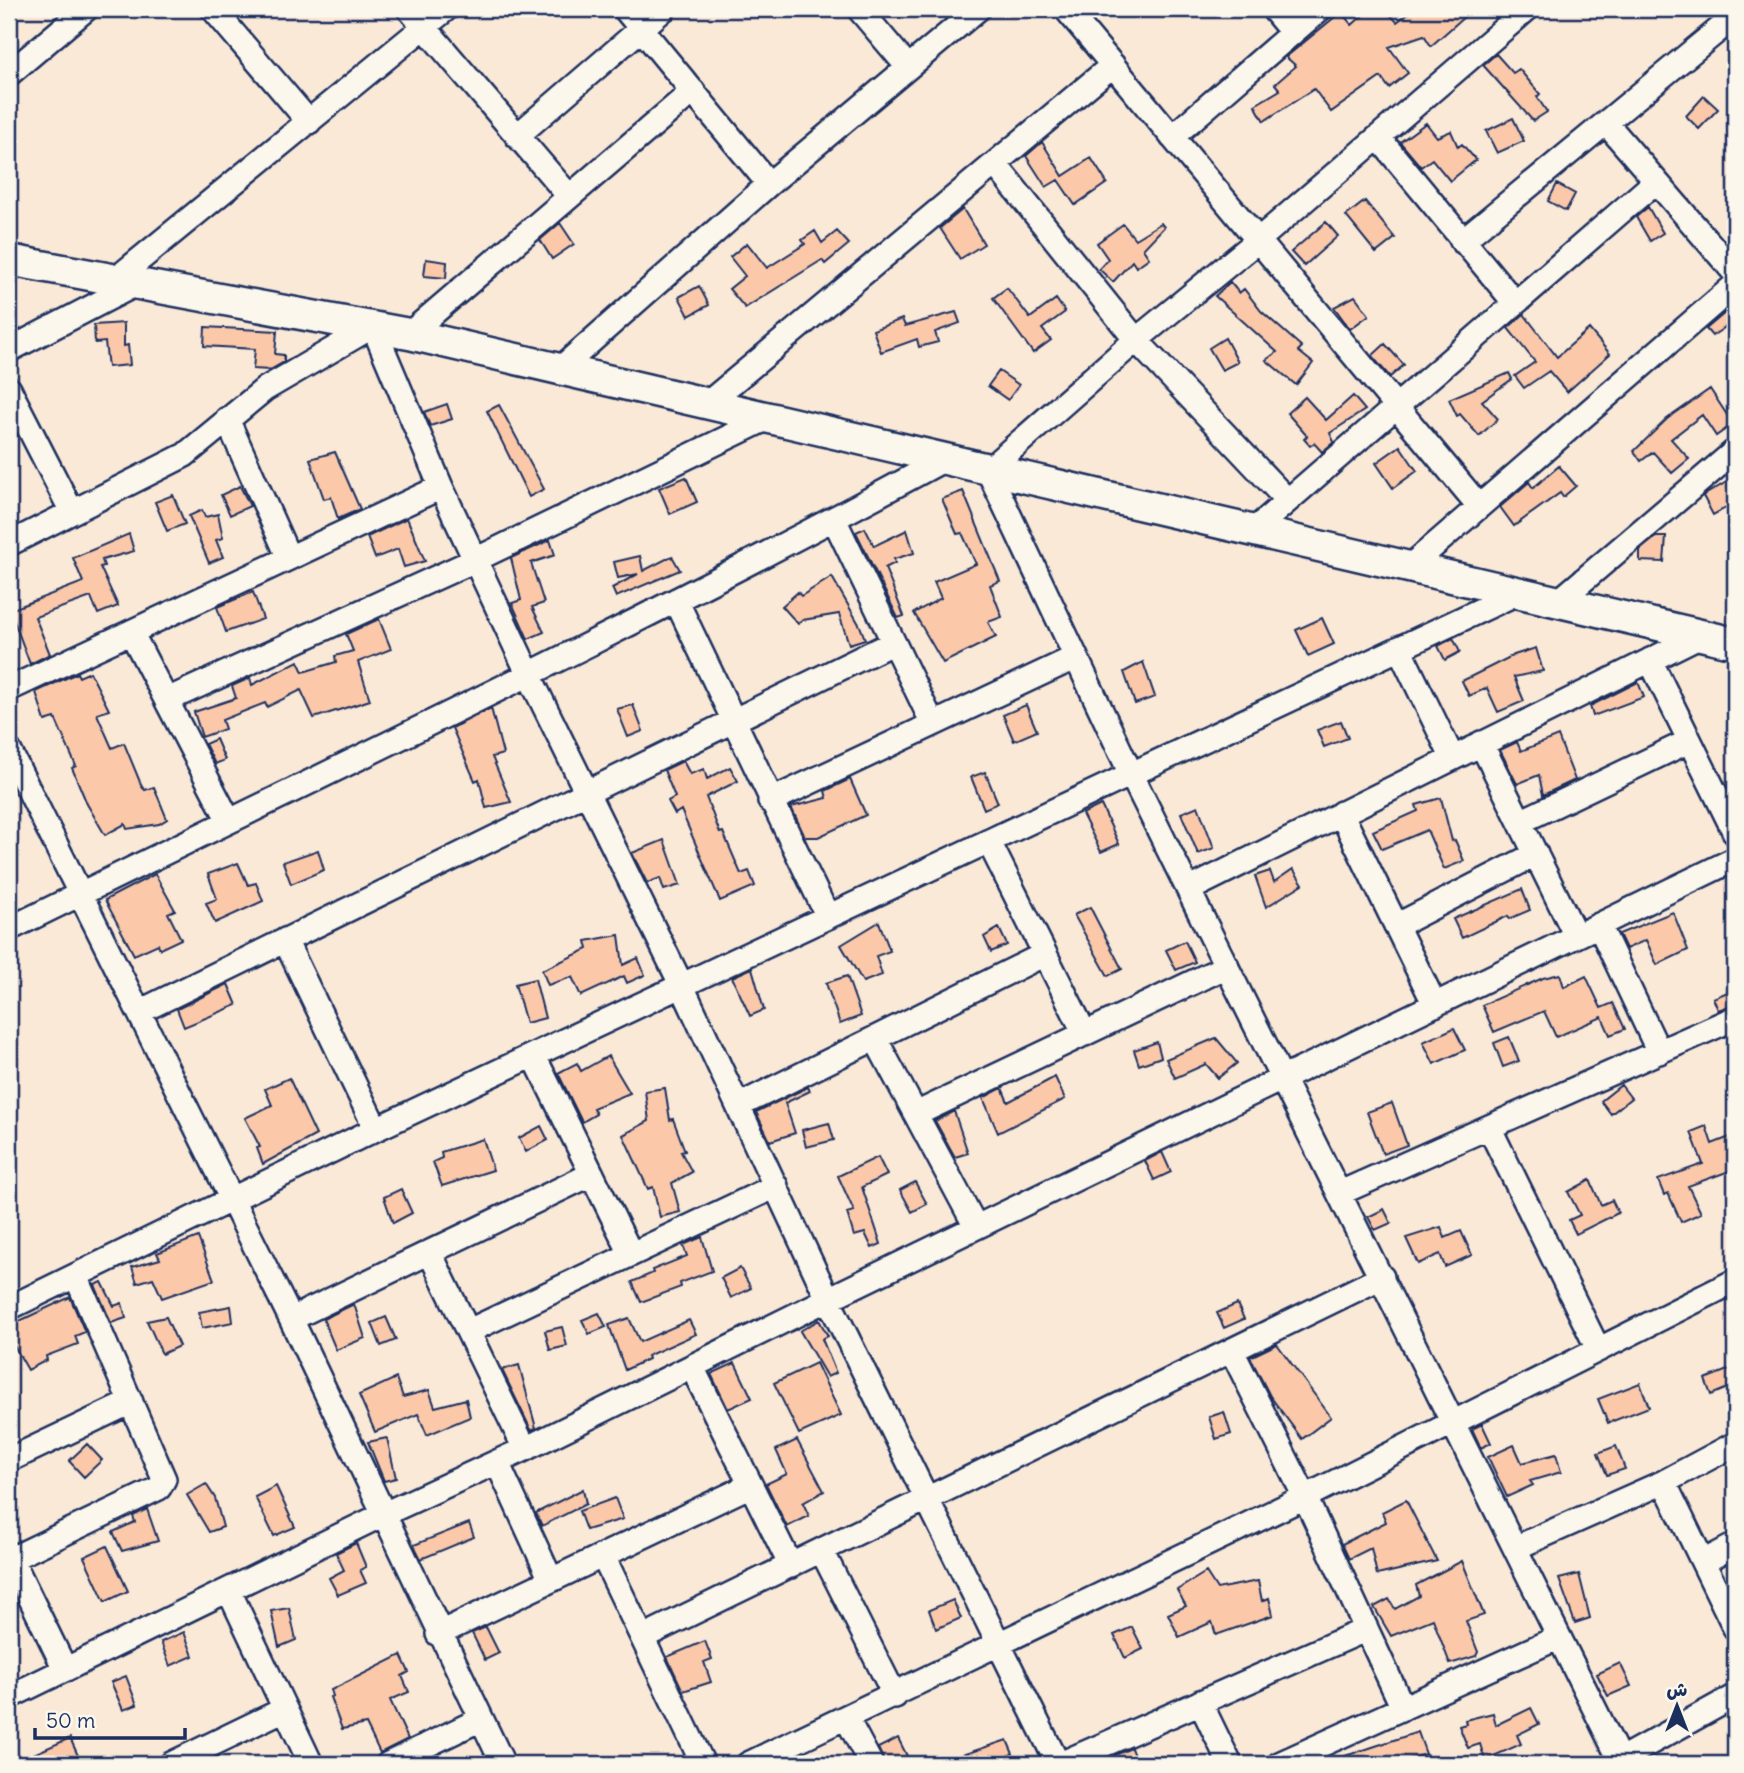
<svg xmlns="http://www.w3.org/2000/svg" width="1744" height="1773" font-family="Delius,'Playpen Sans Arabic',sans-serif">
<rect width="100%" height="100%" fill="#fbe9d8"/>
<filter id="ink" filterUnits="userSpaceOnUse"><feTurbulence type="fractalNoise" baseFrequency=".0143" numOctaves="2"/><feDisplacementMap in="SourceGraphic" scale="14" xChannelSelector="R" yChannelSelector="G"/><feConvolveMatrix kernelMatrix="1 2 1 2 8 2 1 2 1" color-interpolation-filters="sRGB"/></filter>
<g filter="url(#ink)">
<path fill="#fbc9aa" stroke="#1b2f5e" stroke-width="2" d="M1370,9H1385L1397,22L1414,9H1473L1431,46L1424,35L1389,47L1408,73L1389,88L1381,77L1331,112L1314,89L1264,121L1255,105L1280,90L1275,84L1296,66L1286,57L1341,12L1352,25Z
M1496,54L1513,73L1519,69L1540,94L1537,97L1547,112L1533,121L1483,65Z
M1704,96L1718,109L1699,129L1686,116Z
M1513,118L1524,141L1497,153L1486,131Z
M1426,123L1437,137L1451,131L1458,147L1462,144L1476,160L1450,181L1432,159L1421,167L1400,142Z
M1042,142L1063,176L1091,158L1107,183L1075,205L1058,180L1046,187L1026,156Z
M1557,184L1575,194L1566,211L1548,201Z
M1365,201L1395,238L1376,253L1346,216Z
M1648,207L1663,233L1650,241L1636,217Z
M963,209L984,244L960,259L940,228Z
M1326,222L1338,236L1304,266L1291,252Z
M560,223L574,244L552,259L540,240Z
M1161,223L1164,227L1143,249L1149,258L1136,267L1132,261L1113,282L1099,269L1108,259L1097,243L1123,224L1135,239Z
M815,231L822,243L837,231L849,244L825,264L822,260L745,308L729,289L745,276L730,257L747,243L767,268L805,244L802,240Z
M426,259L447,262L446,278L424,276Z
M1230,282L1239,293L1244,289L1261,311L1302,347L1298,351L1313,363L1296,385L1266,360L1277,352L1215,296Z
M699,286L709,305L689,316L679,297Z
M1007,288L1030,318L1056,299L1065,312L1042,329L1051,340L1033,353L993,298Z
M1355,296L1369,315L1350,329L1334,307Z
M956,312L960,323L935,332L938,342L919,347L917,339L881,352L873,330L902,319L905,326Z
M1726,312L1733,322L1712,336L1706,329Z
M1524,314L1557,357L1589,329L1610,354L1567,392L1549,371L1524,388L1515,376L1535,362L1508,328Z
M124,323V346L128,345L130,365L108,367L105,342L95,343L94,325Z
M205,327L277,331L275,354L284,355V362L270,370L253,369L255,349L204,346Z
M1225,338L1238,362L1222,370L1209,348Z
M1385,344L1404,365L1390,377L1372,356Z
M999,371L1019,385L1008,400L988,386Z
M1509,373L1512,379L1482,401L1498,419L1479,436L1460,414L1457,416L1449,399Z
M1710,389L1733,424L1716,436L1702,415L1671,439L1689,459L1672,473L1653,452L1641,461L1634,451L1667,419Z
M1353,396L1365,410L1330,433L1334,442L1322,452L1314,443L1310,446L1304,439L1307,436L1287,413L1305,397L1326,420Z
M447,404L452,419L430,426L424,412Z
M499,405L544,489L529,497L487,411Z
M1400,446L1417,471L1393,488L1376,463Z
M335,452L360,509L338,519L331,497L324,499L310,459Z
M1559,466L1576,486L1563,497L1560,493L1514,526L1500,507L1529,482L1533,488Z
M686,477L697,502L670,514L659,488Z
M1735,477V503L1713,515L1703,496Z
M240,486L250,506L230,515L221,495Z
M963,491L1000,581L990,585L1002,617L988,622L996,637L943,663L914,613L941,598L934,582L976,564L962,533L957,534L942,499Z
M173,495L185,524L167,531L155,502Z
M202,510L205,517L218,514L223,538L216,540L223,557L209,563L189,516Z
M407,518L425,561L404,567L398,549L375,558L367,537Z
M865,528L874,546L907,530L914,553L894,559L895,563L885,568L904,616L898,618L856,532Z
M129,534L134,551L102,560L104,566L100,567L118,606L98,614L91,597L35,617L50,654L30,664L10,610L83,582L73,558Z
M1656,537H1666L1664,562L1640,561V550Z
M550,540L555,555L531,563L544,603L532,607L544,632L528,639L512,603L521,600L511,558Z
M640,556L643,571L672,556L680,570L616,597L612,588L638,574L618,578L614,562Z
M832,577L860,626L865,639L849,644L839,614L803,620L798,624L782,606L798,592L801,596Z
M253,592L263,619L226,632L217,607Z
M1322,618L1334,644L1308,656L1296,630Z
M379,619L391,649L358,662L370,700L314,718L301,690L267,707L265,703L222,720L225,729L202,737L194,712L236,698L232,686L250,678L252,685L298,661L303,672L336,662L335,656L353,651L346,634Z
M1453,638L1460,652L1445,660L1438,646Z
M1536,648L1543,671L1514,677L1524,701L1498,712L1487,688L1469,696L1462,681L1514,655Z
M1143,662L1155,697L1135,704L1124,672Z
M90,672L109,710L97,714L112,748L124,743L142,787L145,790L154,787L167,819L159,824L127,829L125,824L105,835L87,804L72,768L76,766L55,718L45,721L36,692L77,673L79,677Z
M1638,682L1644,697L1593,716L1590,706Z
M633,705L643,731L628,737L617,709Z
M1026,705L1037,731L1014,741L1003,715Z
M491,708L503,754L492,757L511,802L486,808L479,779L475,781L452,728Z
M1341,721L1348,738L1324,747L1317,730Z
M1558,736L1575,780L1543,795L1539,775L1517,784L1500,750L1517,742L1521,751Z
M216,739L225,760L215,764L205,744Z
M683,761L690,774L704,769L707,779L730,767L738,781L706,797L720,833L723,832L741,874L749,871L755,886L720,901L681,810L675,814L668,801L675,797L664,770Z
M985,772L998,803L984,809L971,777Z
M850,779L866,815L818,837H805L791,807L827,798L825,791Z
M1441,798L1452,841L1455,840L1464,861L1444,869L1427,830L1382,849L1373,831L1418,811L1416,805Z
M1101,805L1119,844L1101,852L1082,814Z
M1198,806L1214,848L1198,854L1181,813Z
M664,840L680,885L664,890L660,878L647,883L632,853Z
M318,850L324,870L291,884L283,862Z
M238,863L248,885L256,883L263,901L215,923L206,903L217,899L208,874Z
M1293,869L1303,884L1266,907L1255,876L1270,871L1274,882Z
M155,874L175,910L168,913L181,939L160,949L158,944L134,955L105,900Z
M1522,889L1530,910L1509,919L1508,916L1462,938L1453,919Z
M1090,907L1122,969L1108,976L1074,915Z
M1673,912L1688,950L1657,965L1646,940L1626,949L1619,934Z
M879,922L890,951L876,956L882,975L863,982L841,945Z
M999,928L1007,945L991,952L984,937Z
M619,935L623,965L638,958L645,975L627,983L624,976L581,996L572,977L548,985L542,970L588,949L586,941Z
M1185,941L1195,962L1176,970L1166,950Z
M752,968L764,1010L750,1016L732,977Z
M1560,974L1564,987L1586,976L1601,1008L1613,1003L1625,1029L1610,1035L1602,1017L1556,1037L1544,1011L1494,1032L1482,1005L1543,978Z
M847,976L861,1016L840,1024L826,983Z
M535,979L545,1018L526,1023L515,984Z
M228,984L237,1005L184,1027L177,1009Z
M1735,989V1004L1718,1010L1713,998Z
M1454,1028L1465,1050L1434,1064L1423,1042Z
M1509,1037L1519,1061L1503,1067L1494,1043Z
M1216,1038L1237,1063L1218,1078L1206,1064L1175,1078L1166,1059Z
M1157,1042L1161,1057L1139,1065L1134,1050Z
M608,1056L630,1093L593,1108L596,1114L582,1122L558,1073L577,1063L581,1071Z
M1055,1077L1065,1099L998,1133L983,1098L1002,1088L1008,1102Z
M289,1078L316,1135L263,1164L257,1148L260,1147L245,1118L272,1105L265,1089Z
M1621,1085L1631,1098L1611,1114L1601,1101Z
M808,1087L810,1091L785,1103L795,1133L770,1141L756,1112Z
M665,1088L670,1120L673,1119L685,1151L681,1152L692,1172L672,1183L680,1212L660,1217L653,1187L648,1189L623,1135L649,1121L645,1091Z
M1392,1103L1407,1145L1383,1154L1367,1112Z
M954,1111L968,1153L955,1157L935,1121Z
M829,1123L834,1140L806,1147L802,1130Z
M541,1126L548,1140L526,1152L519,1138Z
M1706,1126L1712,1144L1735,1135V1169L1688,1186L1701,1213L1681,1222L1668,1193L1664,1195L1658,1180L1703,1164L1691,1132Z
M483,1139L493,1170L442,1186L433,1162L442,1158L441,1152Z
M1162,1152L1171,1172L1154,1180L1145,1161Z
M878,1157L887,1175L862,1187L881,1244L872,1248L865,1233L854,1236L847,1213L854,1211L838,1176Z
M1590,1180L1601,1205L1612,1200L1618,1213L1576,1234L1569,1220L1580,1215L1568,1192Z
M915,1182L927,1204L912,1212L900,1190Z
M401,1189L412,1213L393,1223L384,1197Z
M1384,1209L1391,1223L1375,1230L1368,1217Z
M1441,1227L1445,1238L1461,1231L1472,1255L1445,1267L1440,1254L1418,1264L1406,1238Z
M198,1237L214,1280L162,1298L153,1278L137,1283L132,1267L160,1259L157,1253Z
M702,1237L712,1271L680,1283L681,1287L641,1302L632,1282L653,1273L652,1270L687,1256L683,1245Z
M740,1268L751,1288L731,1298L721,1278Z
M102,1282L114,1306L122,1303L126,1318L111,1323L95,1285Z
M70,1297L85,1332L75,1336L78,1344L46,1356L47,1360L28,1370L9,1337V1326Z
M354,1304L365,1338L336,1350L323,1319Z
M1237,1304L1244,1319L1224,1328L1217,1313Z
M231,1306L233,1322L202,1328L199,1312Z
M599,1313L606,1327L589,1334L582,1320Z
M166,1317L179,1346L162,1354L147,1321Z
M386,1317L396,1340L381,1346L372,1323Z
M629,1318L640,1342L689,1320L696,1334L647,1356L648,1359L625,1370L609,1325Z
M819,1320L828,1336L822,1339L836,1373L827,1377L800,1331Z
M562,1327L567,1346L550,1350L545,1331Z
M1277,1344L1331,1417L1302,1439L1270,1396L1250,1357Z
M735,1363L752,1398L728,1409L711,1374Z
M816,1363L841,1415L799,1434L774,1383Z
M519,1365L536,1428L531,1430L502,1370Z
M1735,1367V1385L1711,1395L1705,1379Z
M396,1378L403,1397L429,1390L435,1407L466,1399L470,1417L427,1435L418,1414L375,1432L359,1395Z
M1640,1383L1649,1407L1608,1423L1598,1399Z
M1224,1412L1231,1434L1216,1439L1209,1417Z
M1482,1424L1491,1443L1481,1448L1472,1429Z
M387,1438L396,1478L384,1481L368,1442Z
M797,1440L824,1491L803,1503L809,1516L787,1527L766,1484L787,1474L776,1450Z
M87,1444L102,1460L84,1477L69,1461Z
M1514,1445L1522,1463L1556,1454L1561,1472L1530,1481L1533,1485L1507,1497L1488,1457Z
M1616,1446L1625,1469L1607,1475L1598,1453Z
M206,1484L215,1498L223,1527L209,1532L187,1495Z
M276,1486L295,1527L274,1536L255,1497Z
M583,1489L586,1504L542,1526L536,1513Z
M615,1498L623,1519L586,1530L579,1511Z
M1406,1500L1437,1561L1377,1575L1371,1548L1349,1559L1342,1544L1386,1522L1382,1512Z
M147,1509L158,1541L122,1551L113,1532L135,1522L133,1516Z
M469,1523L474,1537L421,1559L414,1545Z
M356,1543L366,1567L360,1570L366,1583L338,1595L329,1578L344,1570L336,1553Z
M107,1546L128,1591L105,1602L84,1557Z
M1462,1561L1484,1615L1466,1621L1478,1652L1476,1656L1450,1664L1433,1619L1391,1636L1374,1607L1389,1599L1395,1609L1419,1596L1416,1585Z
M1206,1572L1217,1589L1258,1581L1262,1601L1269,1598L1273,1615L1216,1635L1212,1622L1179,1637L1168,1614L1186,1606L1177,1590Z
M1579,1574L1590,1618L1575,1623L1559,1579Z
M953,1600L961,1618L936,1629L929,1610Z
M289,1608L296,1640L279,1647L271,1611Z
M486,1627L499,1653L485,1660L472,1633Z
M1132,1627L1143,1649L1125,1658L1114,1635Z
M184,1632L193,1656L170,1666L161,1642Z
M705,1641L712,1659L704,1662L711,1682L683,1691L667,1657Z
M401,1655L409,1672L402,1676L409,1692L390,1700L408,1739L380,1753L366,1724L342,1729L330,1697L333,1696L331,1690Z
M1620,1663L1631,1686L1608,1696L1597,1674Z
M126,1676L137,1705L123,1710L111,1682Z
M1531,1708L1539,1724L1517,1735L1521,1744L1485,1760L1480,1744L1468,1748L1459,1726L1466,1724L1465,1720L1493,1713L1496,1725Z
M1418,1732L1426,1754L1395,1764H1331L1330,1761Z
M70,1738L80,1760L71,1764H11Z
M898,1738L907,1756L885,1764L878,1748Z
M1007,1740L1013,1754L983,1764H944V1761Z
M1131,1748L1137,1764H1116L1113,1756Z"/>
<g fill="none" stroke-linecap="round" stroke-linejoin="round">
<defs>
<path id="minor" d="M213,9L309,122
M409,9L569,196
M625,9L769,184
M859,9L908,67
M1066,9L1479,506
M1273,9L1292,32
M1527,9L1256,242L1136,340L988,470L1131,774L1622,1764
M9,74L86,9
M1606,123L1735,273
M517,136L664,9
M1172,137L1320,9
M1378,137L1515,303
M995,164L1136,340L1287,500
M1462,241L1728,22
M116,279L446,9
M409,334L693,91
M9,350L138,283
M561,368L769,184L978,9
M9,389L72,512
M709,402L1113,65
M227,419L288,556
M834,519L933,724
M1254,530L1655,182
M9,544L185,455L265,389L373,326L441,487L529,675L682,986L828,1299L1058,1764
M1407,569L1735,285
M676,600L828,917
M1559,601L1735,451
M131,632L229,821
M1399,648L1452,757
M1650,660L1735,833
M9,689L441,487
M167,700L475,560L772,416
M1481,743L1576,936
M9,750L291,1319L503,1764
M770,801L1074,658
M1341,813L1435,1005
M1520,822L1689,741
M989,842L1085,1034
M1190,889L1701,635
M1599,925L1659,1052
M1396,926L1536,854
M9,929C322,775 638,626 945,459
M285,940L376,1129
M139,1012L892,643
M876,1040L976,1227
M534,1056L631,1254
M738,1106L1045,954
M916,1114L1227,966
M1489,1127L1598,1349
M1340,1193L1735,1018
M430,1253L525,1449
M9,1308L376,1129L1517,593
M291,1319L592,1174
M469,1331L776,1186
M1232,1351L1305,1497L1403,1708
M692,1367L791,1566
M9,1460L131,1402
M497,1462L551,1580
M1664,1482L1735,1628
M1515,1548L1664,1482L1735,1444
M822,1551L895,1696
M9,1554L65,1669
M603,1556L703,1764
M11,1559L159,1488L164,1479L76,1276
M1703,1562L1735,1545
M229,1591L311,1764
M438,1634L749,1486
M643,1637L1382,1277
M9,1697L384,1514L525,1449L828,1299L1735,859
M1200,1702L1230,1764
M847,1719L871,1764
M171,1764L285,1709
M388,1764L481,1719
M748,1764L1305,1497L1735,1281
M1060,1764L1365,1630
M1279,1764L1557,1638
M1612,1764L1735,1696"/>
<path id="tertiary" d="M9,260L409,334L1735,643"/>
</defs>
<use href="#minor" stroke="#1b2f5e" stroke-width="28"/>
<use href="#tertiary" stroke="#1b2f5e" stroke-width="35"/>
<use href="#minor" stroke="#fbf7ec" stroke-width="23"/>
<use href="#tertiary" stroke="#fbf7ec" stroke-width="30"/>
</g>
</g>
<rect width="1744" height="1773" fill="none" stroke="#fbf7ec" stroke-width="35"/>
<rect x="18" y="18" width="1709" height="1738" fill="none" stroke="#1b2f5e" stroke-width="2.5" filter="url(#ink)"/>
<g transform="translate(1677 1706)" stroke="#fbf7ec" stroke-width="5" paint-order="stroke">
<path d="M0-5L12 26L0 18L-12 26Z" fill="#1b2f5e"/>
<text y="-10" font-size="19" font-weight="bold" text-anchor="middle" fill="#1b2f5e">ش</text>
</g>
<path d="M35 1728v10h150v-10" fill="none" stroke="#1b2f5e" stroke-width="3.5"/>
<text x="46" y="1728" font-size="21" fill="#1b2f5e" stroke="#fbf7ec" stroke-width="5" paint-order="stroke">50 m</text>
</svg>
